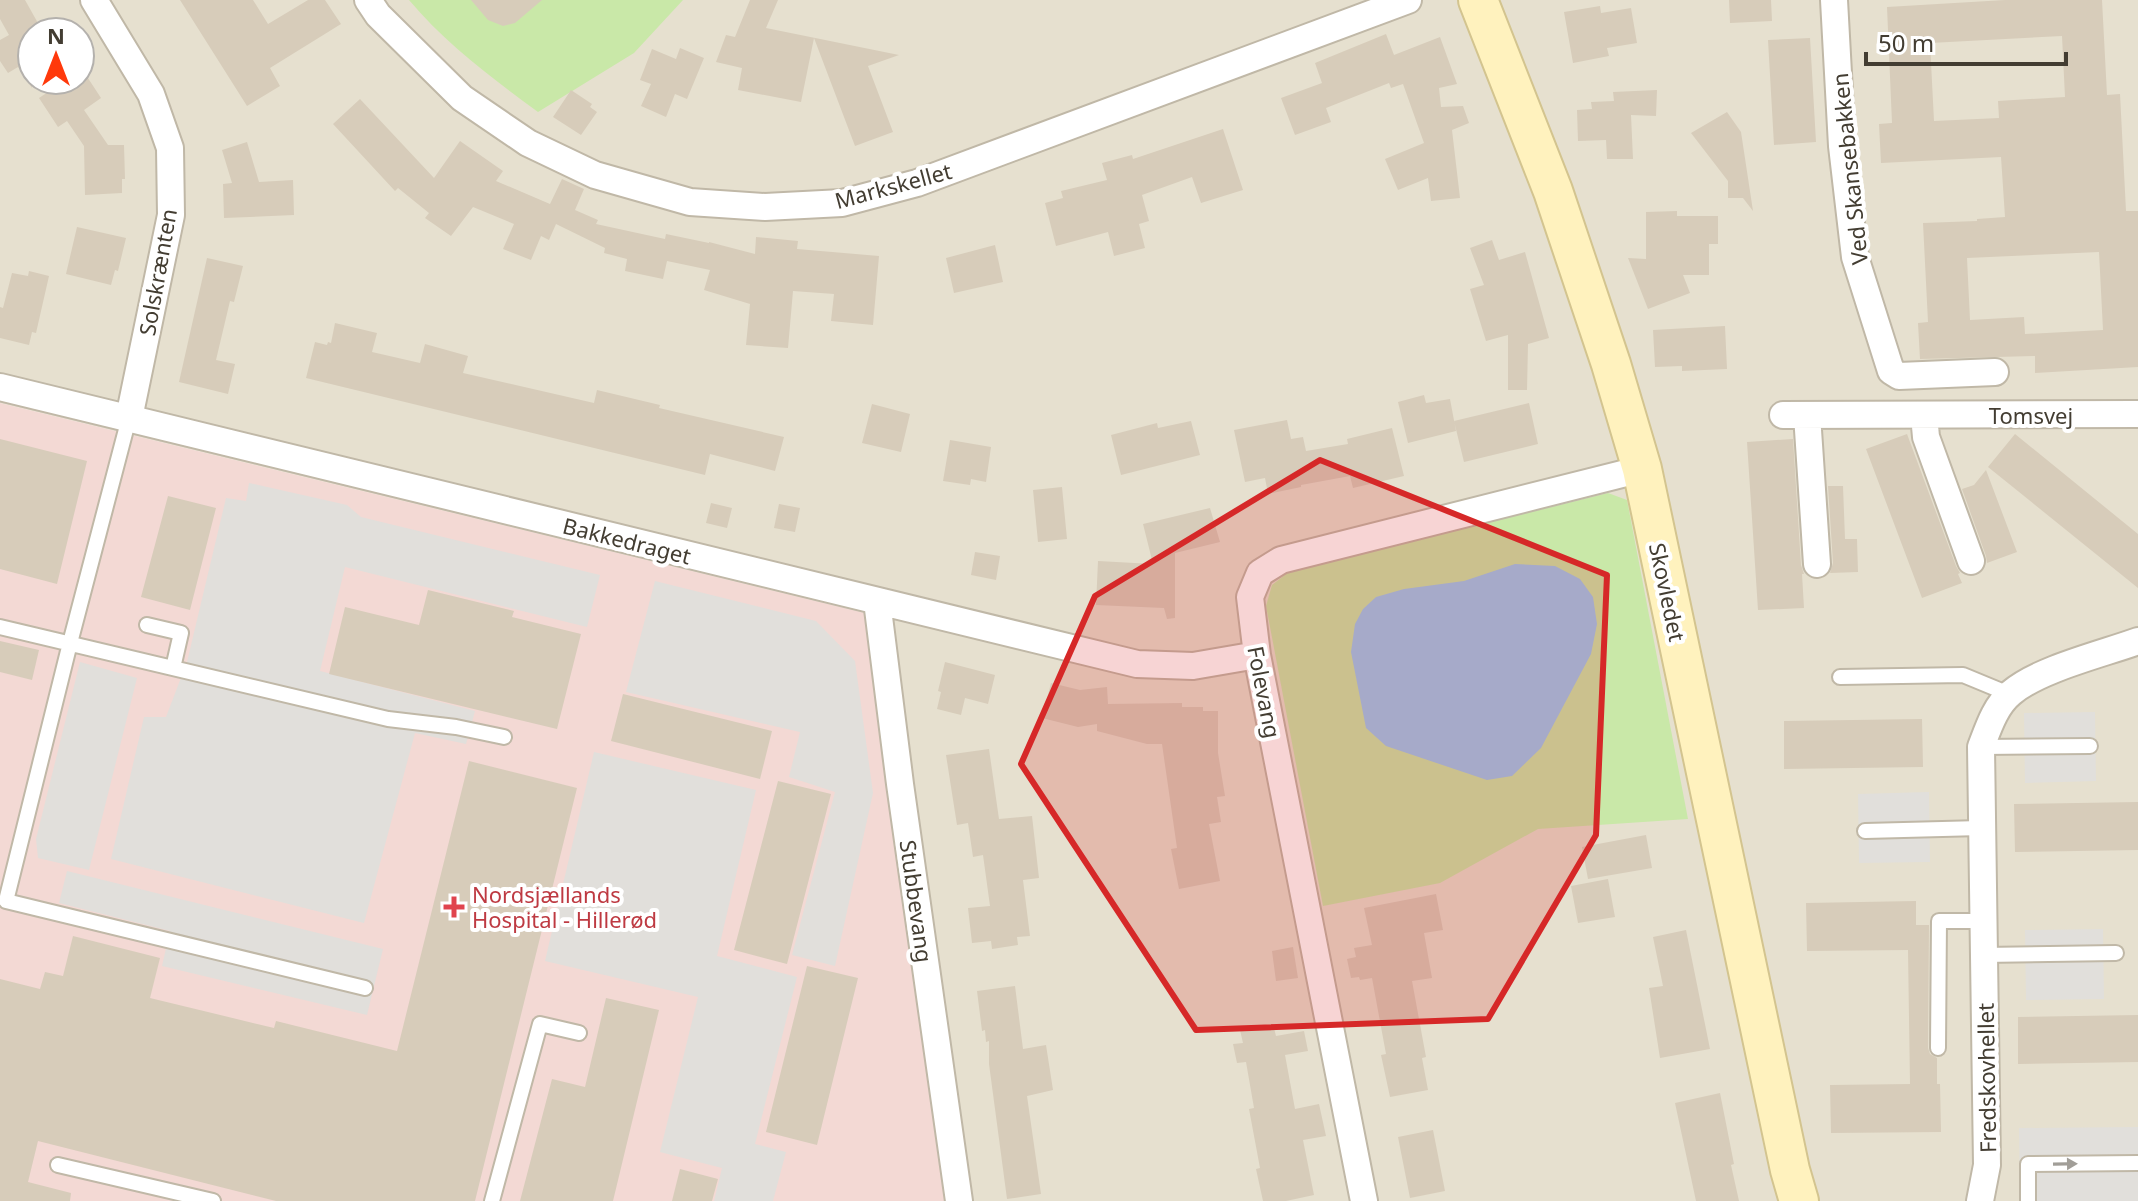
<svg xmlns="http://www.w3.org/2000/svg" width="2138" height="1201" font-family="'Noto Sans',sans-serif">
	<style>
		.residential { fill: #e6e0cf; fill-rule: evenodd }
		.medical { fill: #f3d9d4 }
		.green { fill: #c9e8a8 }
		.parking { fill: #e1dfdb }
		.water { fill: #9acbf2 }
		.building { fill: #d7ccba; fill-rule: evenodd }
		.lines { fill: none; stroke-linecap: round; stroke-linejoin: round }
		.lane-casing { stroke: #c0b8a7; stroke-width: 18 }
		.street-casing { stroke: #c0b8a7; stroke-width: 30 }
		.secondary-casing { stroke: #d3c48f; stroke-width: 42 }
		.lane { stroke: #fff; stroke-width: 14 }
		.street { stroke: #fff; stroke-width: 26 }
		.secondary { stroke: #fff2be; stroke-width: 38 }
		.oneway { fill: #a19e98 }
		.marked { fill: #d62828; fill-opacity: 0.2; stroke: #d62828; stroke-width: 6; stroke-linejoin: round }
		.health-dot { fill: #e0444e; stroke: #fff; stroke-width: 3 }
		.labels { text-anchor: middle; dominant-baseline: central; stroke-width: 8; stroke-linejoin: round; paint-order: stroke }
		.street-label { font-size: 22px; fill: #433d32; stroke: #fff }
		.health-label { font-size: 22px; fill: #be3a42; stroke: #fff; text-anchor: start }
	</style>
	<rect width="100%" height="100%" fill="#f2ede2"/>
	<path class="residential" d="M0,0h2138v1201h-1186l-87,-588 -865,-210zM32,32h48v48h-48z"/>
	<path class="medical" d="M0,403l865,210 87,588h-952z"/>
	<path class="green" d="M409,0h274l-49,53 -96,59c-46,-34 -92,-68 -129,-112z
		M1608,493l19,7 61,319 -150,10 -98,54 -117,23 -57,-300 6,-21 18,-14z"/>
	<path class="parking" d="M249,483l98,22 14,12 239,58 -13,52 -242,-60 -25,104 155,40 -9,33 -51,-11 -51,190 -253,-64 33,-142h22l21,-55 39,-164 20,3z
		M655,581l161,40 39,40 18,132 -38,173 -43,-11 43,-163 -46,-15 11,-45 -174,-40z
		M80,662l57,16 -48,192 -51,-12 -2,-19z
		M2095,712l1,69 -71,2 -1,-70z
		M594,752l162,38 -39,166 80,21 -42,167 31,8 -13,49h-59l8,-33 -62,-16 38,-155 -153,-36z
		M1929,792l1,70 -71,1 -1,-69z
		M67,871l316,78 -16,66 -205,-49 8,-35 -111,-28z
		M2103,929l1,70 -78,1 -1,-70z
		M2138,1127v74h-118l-1,-73z"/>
	<path class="water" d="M1515,564l40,2 25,13 13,18 4,27 -6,30 -50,94 -29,28 -25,4 -101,-34 -20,-18 -15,-76 4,-28 8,-15 13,-12 28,-8 60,-8z"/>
	<path class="building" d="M0,0h25l18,32h-11v56l-14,-21 -10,6 -8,-12v-21l9,-5 -9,-16z
		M180,0h73l15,24 40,-24h17l16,24 -71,44 10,18 -33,20z
		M471,0h71l-27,23 -12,3 -15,-6z
		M750,0h28l-12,28 133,27 -31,11 25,66 -38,14 -41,-108 -13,64 -63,-12 4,-22 -26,-6 10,-27 9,2z
		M1729,0h42l1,21 -42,2z
		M2005,0h97l5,95 13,-1 6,117h12v156l-103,6v-17l-115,3 -2,-36 10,-1 -5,-99 54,-2v-2l28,-2 -4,-60 -120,6 -2,-39 13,-1 -5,-116zM2062,36l3,61 -67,4 1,17 -65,3 -4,-78zM2099,252l4,78 -78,4 -1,-17 -54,3 -3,-62z
		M1600,6l1,7 30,-5 6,35 -30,5 2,8 -36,7 -9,-51z
		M1386,34l8,21 46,-18 17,47 -18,4 2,19 22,-1 6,17 -17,7 8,68 -29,3 -3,-23 -30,12 -13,-31 39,-16 -21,-59 -12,4 -2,-5 -63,25 5,14 -36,13 -14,-37 41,-15 -7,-20z
		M1810,38l6,104 -42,3 -6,-105z
		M680,48l24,10 -17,41 -12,-5 -9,23 -25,-11 10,-22 -11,-4 12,-31 24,10z
		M82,69l19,29 -17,12 24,35h16l1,34h-3v14l-37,2 -1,-49 -17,-25 -9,6 -19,-29 9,-6 -8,-12h40v-9z
		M571,90l21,14 -2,3 7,5 -16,23 -28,-18z
		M1657,90l-1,26 -25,-1 2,44h-26l-1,-19 -28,1 -1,-31 15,-1 -1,-7 23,-1 -1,-9z
		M360,99l74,79 26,-37 43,30 -7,10 54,23 12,-25 22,10 -9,21 23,10 -2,4 69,15 1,-5 43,9v-1l46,12 1,-17 42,4 -1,8 82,7 -6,69 -42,-4 3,-27 -41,-3 -5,57 -42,-3 4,-41 -46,-14 6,-20 -43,-9 -4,18 -38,-8 2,-12 -23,-6 1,-5 -49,-24 -7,16 -8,-4 -10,24 -28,-11 11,-25 -41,-17 -22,29 -26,-18 4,-5 -31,-25 -3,3 -62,-67z
		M1727,112l14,20 12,79 -10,-13h-15v-17l-37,-48z
		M1223,129l20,61 -42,13 -9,-26 -50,18 7,26 -10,3 6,24 -31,8 -6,-24 -52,14 -11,-43 18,-5 -2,-7 46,-11 -5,-17 30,-8 1,4z
		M247,142l12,40 34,-2 1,35 -70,3 -1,-34 9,-1 -10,-33z
		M1677,211v5h41v28h-9v31h-26l7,18 -42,16 -20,-51 18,1v-47z
		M77,227l49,11 -8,33 -3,-1 -4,15 -45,-11z
		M1492,240l7,20 26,-8 24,86 -21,6 -1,46h-19v-55l-22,6 -16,-52 14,-4 -14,-37z
		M995,245l8,37 -49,11 -8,-35z
		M207,258l36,8 -9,36 -4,-1 -14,59 19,4 -7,30 -49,-12z
		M29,271l20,5 -13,57 -4,-1 -3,13 -29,-7v-31l3,1 9,-35 16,3z
		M335,323l42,10 -5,19 48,11 5,-19 43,12 -5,17 131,30 3,-13 63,15 -1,3 125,29 -9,34 -65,-17 -5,21 -399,-97 9,-36 12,3 1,-3 3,1z
		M1725,326l2,43 -45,2v-5l-27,1 -2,-37z
		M1424,395l2,8 24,-4 6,32 -48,12 -10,-41z
		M1529,403l9,41 -74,18 -10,-41z
		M872,404l38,10 -9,38 -39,-9z
		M1287,420l4,19 12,-2 3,14 42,-7 -1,-5 45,-11 12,48 -51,12 -3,-12 -49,9v2l-33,7 -3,-16 -20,4 -11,-52z
		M1191,421l9,34 -79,20 -10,-40 46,-12 1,5z
		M1907,434l49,132 4,7 -2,1 4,9 -40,15 -56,-149z
		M2015,434l123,100v54l-150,-121z
		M0,439l87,22 -30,123 -57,-15z
		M1793,439l8,126 3,9h-2l2,34 -46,2 -11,-168z
		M950,440l41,7 -5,35 -15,-3 -1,6 -27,-4z
		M1986,470l31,82 -30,11 -1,-7 -24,-67 12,-4z
		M1828,486h15l2,53h12l1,33 -28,1 3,-10z
		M1062,487l5,52 -29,3 -5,-52z
		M168,496l48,12 -26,102 -49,-13z
		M711,503l21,5 -5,20 -21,-5z
		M779,504l21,4 -5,24 -21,-4z
		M1210,508l10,34 -45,11v65l-8,1 -3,-11 -68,-3 2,-44 55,3 -10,-40z
		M975,552l25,4 -4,24 -25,-5z
		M428,590l86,21 -2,6 69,17 -24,95 -228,-55 16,-67 74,18z
		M0,641l39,9 -7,30 -32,-8z
		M945,662l50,13 -7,29 -23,-6 -4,17 -24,-6 4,-17 -3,-1z
		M1051,683l29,7 27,-3 1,17 74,-1v4h21v4h15v42l7,43 -8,1 4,25 -12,2 11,57 -41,8 -8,-40 6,-1 -15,-104h-15l-50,-13v-7l-19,3 -36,-9z
		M623,694l149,37 -12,48 -149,-38z
		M1922,719l1,48 -139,2v-48z
		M989,749l10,70 33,-3 7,62 -16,2 7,56 -13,1 1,8 -26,4 -1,-8 -19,2 -4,-35 22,-2 -7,-51 -10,2 -5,-34 -11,2 -11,-70z
		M469,761l108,27 -102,413h-199l-238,-60 -10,41 43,11 -1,8h-70v-222l40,10 5,-17 18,4 10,-40 87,22 -10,40 124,30 2,-7 121,30z
		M778,781l53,13 -44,170 -53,-14z
		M2138,802v48l-123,2 -1,-48z
		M1646,835l6,33 -64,11 -6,-32z
		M1608,879l7,38 -37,6 -7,-37z
		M1436,894l7,36 -19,3 8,45 -20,3 14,76 -4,1 6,32 -38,7 -9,-42 5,-1 -14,-76 -12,2 -1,-3 -8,1 -4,-19 9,-2 -2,-9 18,-3 -8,-37z
		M1916,901v24h13l-1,123 2,6 7,4v26h3l1,48 -110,1 -1,-48 80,-1 -2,-134 -101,1 -1,-48z
		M1686,930l24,119 -50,9 -11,-70 14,-2 -10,-49z
		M1293,947l5,31 -22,3 -4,-30z
		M807,966l51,12 -41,167 -51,-13z
		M1015,986l8,63 23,-4 7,45 -26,6 14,98 -34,5 -18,-135v-23l-3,1 -1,-12 -3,1 -5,-40z
		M606,998l53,12 -46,191h-93l32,-122 33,8z
		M2138,1015v47l-120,2v-47z
		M1273,1024l3,12 28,-5 4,20 -23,4 10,54 24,-5 7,32 -23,4 11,55 -28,6h-23l-7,-32 4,-1 -11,-59 5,-1 -8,-46 -9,1 -4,-19 10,-1 -3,-13z
		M1720,1093l14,71 -3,1 8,36h-43l-21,-98z
		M1433,1130l12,61 -35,7 -12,-61z
		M680,1169l38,10 -6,22h-40z"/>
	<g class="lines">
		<g class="lane-casing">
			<path id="lane" d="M129,418l-59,225 -64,258 359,87
				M147,625l34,8 -8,35
				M0,627l388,92 68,8 48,10
				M1840,677l123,-2 46,19
				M1981,747l109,-1
				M1865,831l116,-3
				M1983,955l133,-2
				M1938,1048l1,-127h44
				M58,1165l155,36
				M492,1201l48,-177 39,9
				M2028,1201v-37l110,-1"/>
		</g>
		<g class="street-casing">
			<path id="street" d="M94,0l57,94 19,54 1,67 -42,203
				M368,0l10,15 84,83 66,45 67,32 95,27 75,5 77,-4 75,-20 491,-183
				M1834,0l8,146 13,111 36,114 8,5 96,-4
				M0,387l1137,277 56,2 64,-11
				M1783,415l355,-1
				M1807,415l10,149
				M1924,415l2,22 45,124
				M877,601l23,183 59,417
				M1364,1201l-107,-546 -7,-58 10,-24 21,-13 361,-91
				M1980,1201l7,-36 -6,-418c7,-18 14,-41 30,-54 28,-24 91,-39 127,-52"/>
		</g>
		<g class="secondary-casing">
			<path id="secondary" d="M1478,0l75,191 58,173 31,105 148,701 9,31"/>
		</g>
		<use href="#lane" class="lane"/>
		<use href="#street" class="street"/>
		<use href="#secondary" class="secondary"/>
	</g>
	<defs><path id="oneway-solid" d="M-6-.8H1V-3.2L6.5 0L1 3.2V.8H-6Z" transform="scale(2)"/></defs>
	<use class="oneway" href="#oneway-solid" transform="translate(2065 1164) rotate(-1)"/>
	<path class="marked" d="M1320,460l287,115 -11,260 -108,184 -292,11 -175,-266 74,-168z"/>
	<path class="health-dot" d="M450 895h8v8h8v8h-8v8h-8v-8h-8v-8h8z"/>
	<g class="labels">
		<g class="street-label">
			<text transform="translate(1849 169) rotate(-96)">Ved Skansebakken</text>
			<text transform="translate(893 185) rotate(-15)">Markskellet</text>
			<text transform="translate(157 272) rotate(-80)">Solskrænten</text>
			<text x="2031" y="415">Tomsvej</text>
			<text transform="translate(627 540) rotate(14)">Bakkedraget</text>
			<text transform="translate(1668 592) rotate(78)">Skovledet</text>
			<text transform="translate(1265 692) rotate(79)">Folevang</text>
			<text transform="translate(917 901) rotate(82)">Stubbevang</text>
			<text transform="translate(1986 1078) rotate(-91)">Fredskovhellet</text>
		</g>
		<g class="health-label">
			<text x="472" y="894">Nordsjællands<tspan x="472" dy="25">Hospital - Hillerød</tspan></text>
		</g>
	</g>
	<g transform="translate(56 56)"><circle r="38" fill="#ffffff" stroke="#b4b1ad" stroke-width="2"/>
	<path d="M0-6L14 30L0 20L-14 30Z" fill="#ff390b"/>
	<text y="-12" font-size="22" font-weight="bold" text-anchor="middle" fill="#433d32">N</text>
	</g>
	<path d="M1866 52v12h200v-12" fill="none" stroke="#433d32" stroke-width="4"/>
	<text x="1878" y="52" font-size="24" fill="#433d32" stroke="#ffffff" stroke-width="6" paint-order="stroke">50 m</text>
</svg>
